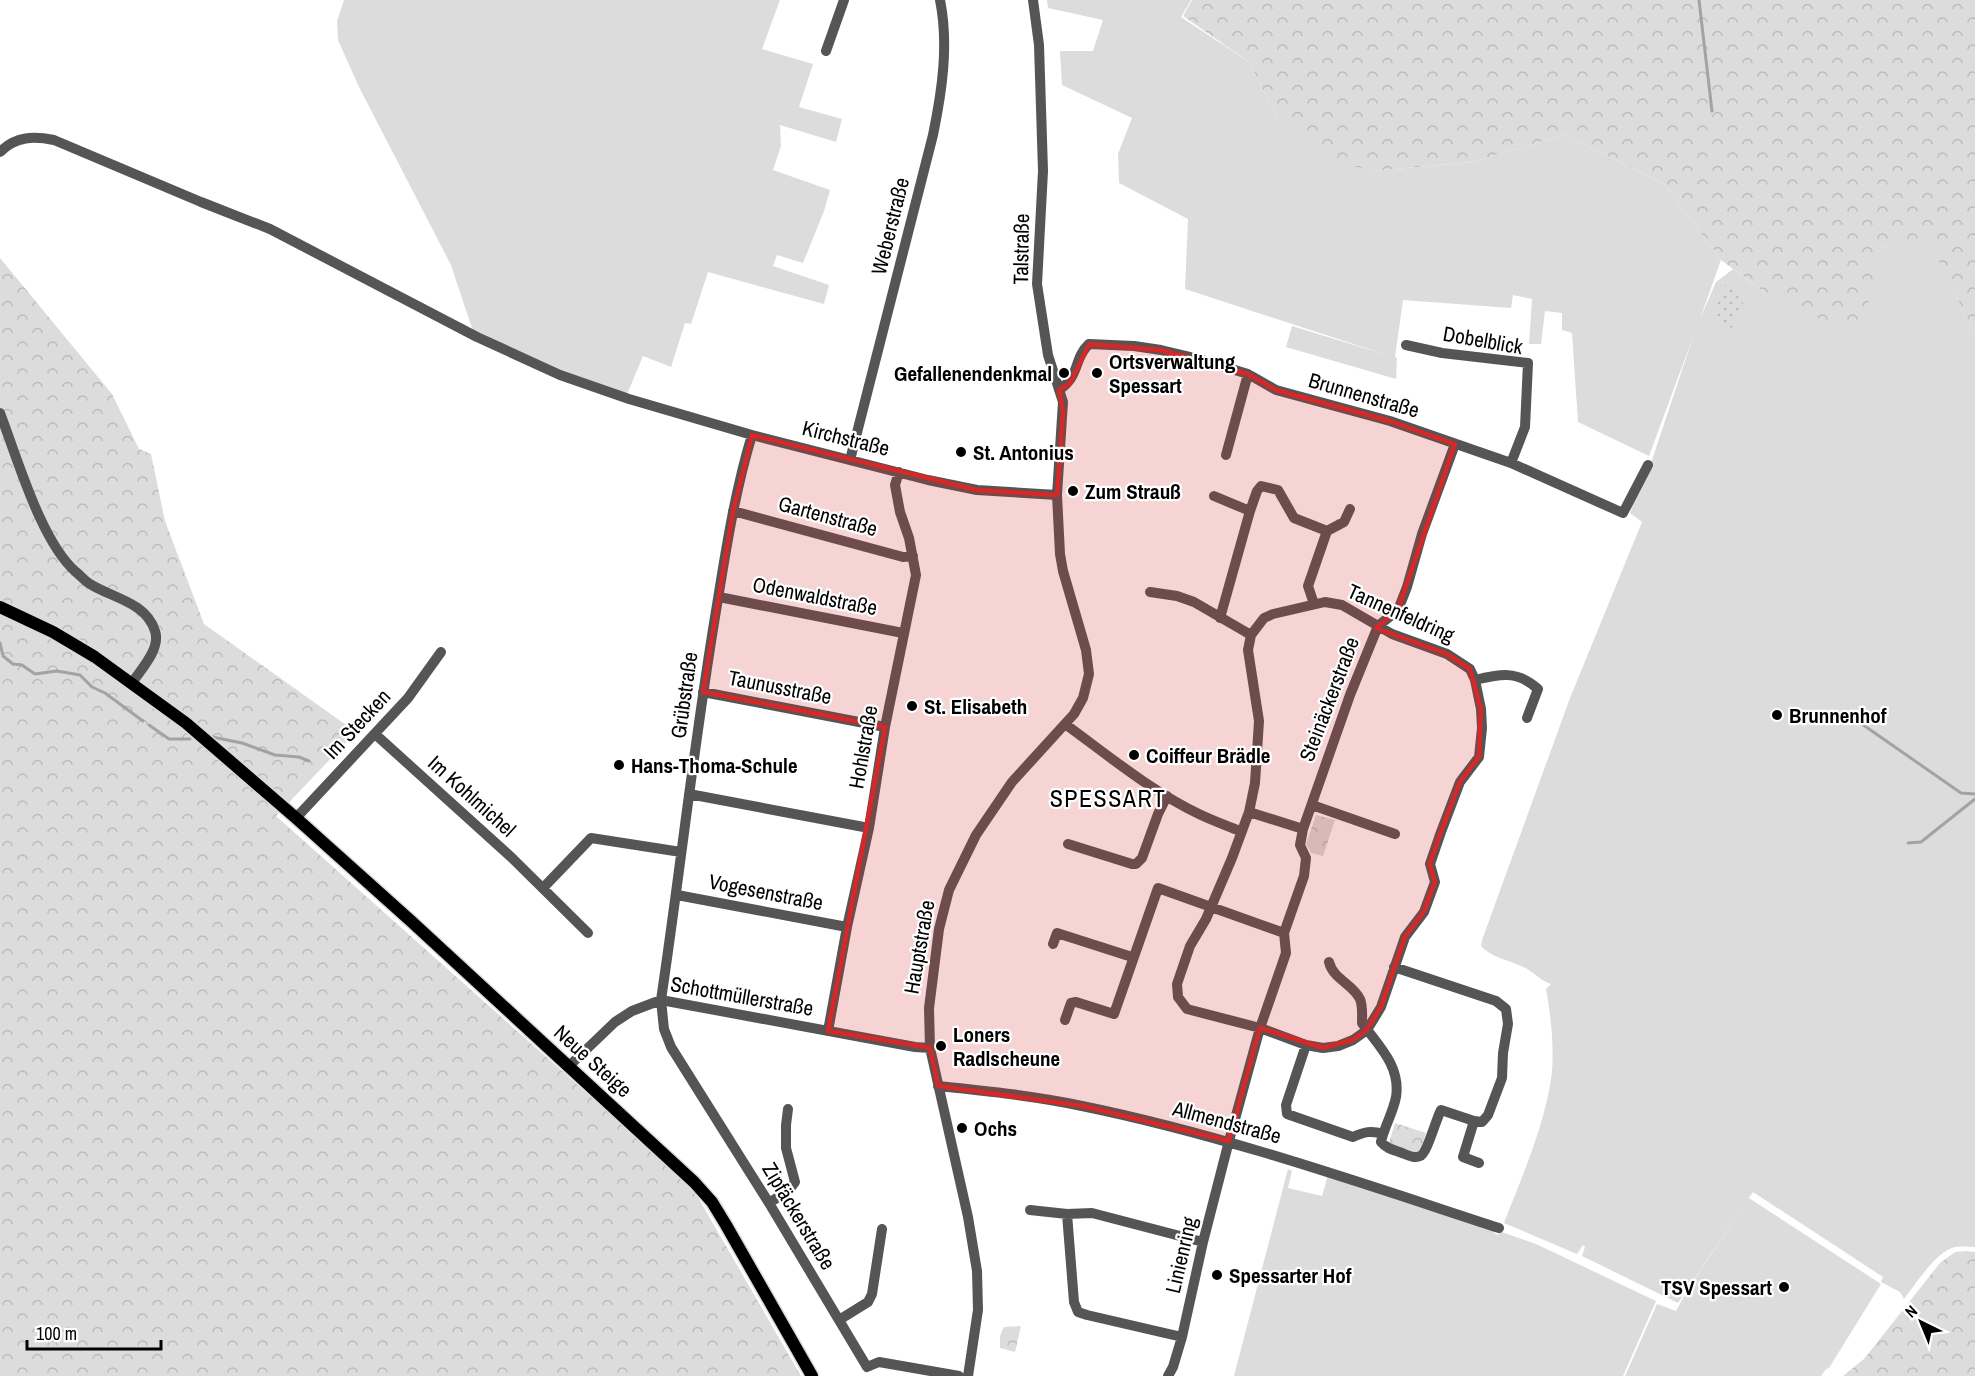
<svg xmlns="http://www.w3.org/2000/svg" width="1975" height="1376" font-family="'Archivo Narrow',sans-serif">
	<style>
		.grass { fill: #dcdcdc }
		.forest { fill: url(#forest-crowns) }
		.garden { fill: url(#garden-dots) }
		.lines { fill: none; stroke-linecap: round; stroke-linejoin: round }
		.stream { stroke: #a3a3a3; stroke-width: 3 }
		.major-casing { stroke: #dbdbdb; stroke-width: 15 }
		.minor { stroke: #555; stroke-width: 10 }
		.major { stroke: #000; stroke-width: 12 }
		.marked { fill: #d62828; fill-opacity: 0.2; stroke: #d62828; stroke-width: 4.5; stroke-linejoin: round }
		.poi-dot { fill: #000; stroke: #fff; stroke-width: 2 }
		.labels { text-anchor: middle; dominant-baseline: central; stroke-width: 4.5; stroke-linejoin: round; paint-order: stroke }
		.street-label { font-size: 21px; fill: #000; stroke: #fff }
		.poi-label { font-size: 21px; font-weight: bold; fill: #000; stroke: #fff; text-anchor: start }
		.quarter-label { font-size: 24px; letter-spacing: 1.5px; fill: #000; stroke: #fff }
	</style>
	<defs>
		<pattern id="forest-crowns" width="20" height="18" patternUnits="userSpaceOnUse" patternTransform="scale(1.5)"><rect width="20" height="18" fill="#dcdcdc"/><path d="M2 6a3 3 0 1 1 6 0M12 15a3 3 0 1 1 6 0" fill="none" stroke="#bbb"/></pattern>
		<pattern id="garden-dots" width="8" height="8" patternUnits="userSpaceOnUse" patternTransform="scale(1.5)"><rect width="8" height="8" fill="#dcdcdc"/><path d="M2 2h.1M6 6h.1" fill="none" stroke="#bbb" stroke-width="1.8" stroke-linecap="round"/></pattern>
	</defs>
	<rect width="100%" height="100%" fill="#fff"/>
	<path class="grass" d="M344,0h436l-18,49 51,15 -14,43 43,12 -6,23 -56,-17 1,21 -8,24 57,20 -6,21 -21,52 -26,-8 -4,11 56,19 -5,19 -116,-32 -17,52 -6,-1 -14,44 -28,-11 -15,36 -2,2 -52,-18 -101,-45 -22,-66 -92,-178 -21,-47 -1,-19z
		M1047,0h144l-10,17 68,45 29,57 94,52 101,-9 91,-27 99,48 58,77 -21,59 16,-37 17,-13 33,24 115,-45 45,-13 49,99v913c-6,0 -13,-1 -20,0 -19,4 -39,37 -51,52l-4,-7 -19,-10 2,-5 -130,-85 -75,111 -96,-47 3,-9 -2,-2 -6,9 -73,-31c18,-47 42,-100 48,-151 2,-27 -1,-56 -6,-83l5,-5c-10,-3 -15,-10 -24,-15 -15,-9 -34,-10 -46,-23l1,-6 88,-242 72,-176 -12,-9 5,-16 17,-37 41,-123 -44,119 -71,-34 -6,-89 -10,-3v-17l-17,-2 -4,33h-12l3,-45 -19,-4 -2,13 -108,-8 -8,57 2,1 -1,21 -110,-32 6,-21 98,30 -205,-67 3,-70 -69,-36 -1,-29 14,-36 -70,-33 -2,-34h33l10,-31 -55,-12z
		M1288,1169l4,2 -4,17 34,8 6,-21 165,54 2,5 3,1 1,-4 37,13 120,57 -33,75h-389z
		M1749,1198l132,86 -52,84 -3,1 -5,7h-196l32,-72 19,7 12,-22z"/>
	<path class="forest" d="M1192,0h783v334l-49,-98 -45,12 -15,64 -9,25 -91,-44 -45,-33 -58,-77 -99,-48 -91,27 -101,9 -37,-10 -57,-42 -29,-57 -66,-46z
		M0,258l112,136 27,55 12,5 14,67 39,103 152,108 -80,84 416,371 109,189h-801z
		M1316,815l19,5 -12,36 -12,-3 -5,-9z
		M1395,1123l31,10 -7,22 -31,-9z
		M1966,1251l9,1v124h-132l21,-17 76,-96 15,-11z
		M1021,1326l-6,26 -15,-4v-12l4,-9z"/>
	<path class="garden" d="M1725,285l21,11 -14,32 -21,-10z"/>
	<g class="lines">
		<path class="stream" d="M1699,0l13,111
			M0,643l3,13 10,8 9,1 13,9 22,-3 23,4 12,12 13,6 38,28
			M1859,722l102,71 14,1
			M149,725l20,14h21
			M212,737l30,6 33,12 24,2 10,4
			M1908,843l13,-1 54,-43"/>
		<g class="major-casing">
			<path id="major" d="M0,607l53,25 42,25 91,66 110,95 116,104 282,260 18,20 14,23 86,151"/>
		</g>
		<path class="minor" d="M826,51l18,-51
			M0,152c16,-16 34,-16 54,-12l147,62 69,27 207,108 83,38 69,24 123,36 176,45 49,10 80,5
			M1406,345l36,8 86,10 -3,64 -14,36
			M1059,390c22,-15 14,-31 30,-46l45,2 27,4 38,9 49,15 28,16 114,31 121,42 112,50 25,-48
			M0,413c17,44 41,129 76,159 5,4 9,9 14,12 22,14 56,18 65,47 6,18 -14,38 -23,52
			M752,435c-18,59 -27,121 -37,182 -21,127 -35,255 -54,383l3,29 7,18 98,156 98,164 12,-5 80,14
			M1226,455l22,-81
			M850,460l83,-325c9,-44 16,-90 7,-135
			M1214,496l36,15
			M733,511l170,46 10,-1
			M1327,531l17,-9 6,-13
			M1150,592l27,4 17,6 57,33
			M719,597l184,36
			M1325,602l17,3 50,29 55,20 23,15 5,11 6,29 1,19 -3,29 -19,25 -19,50 -11,32 5,18 -11,30 -19,25 -24,70 -14,23 -14,10 -15,6 -15,2 -17,-3 -46,-17 -73,-19 -9,-12 -1,-13 13,-38 16,-27 26,-61 17,-46 6,-29 4,-62 -11,-71 3,-15 13,-17 9,-4z
			M1314,604l-6,-18 19,-55
			M1220,618l30,-107 7,-20 4,-5 17,4 16,28 33,13
			M1475,680c25,-6 42,-10 63,9l-11,29
			M703,692l182,35
			M1065,724c44,32 87,68 136,91 13,6 26,11 39,16
			M375,734l136,123 77,76
			M689,794l180,34
			M1312,805l83,29
			M1249,812l54,17
			M296,818l112,-120 33,-46
			M1068,844l64,20h4l6,-6 16,-44 9,-18
			M543,888l48,-50 90,14
			M677,895l170,32
			M1053,944l4,-11 75,24
			M1329,962c4,17 24,22 31,37 3,7 2,16 2,24 16,22 39,43 34,74 -3,16 -12,30 -15,45 6,7 13,8 21,11 5,2 13,6 18,3 7,-2 16,-37 21,-46l33,11 8,1 6,-7 14,-37 1,-25 5,-29 -2,-15 -10,-8 -102,-34
			M1065,1020l6,-17 5,-1 38,12 44,-126 126,45
			M828,1031l19,-104 22,-99 16,-101 31,-152 -7,-37 -9,-26 -5,-27 4,-13
			M1306,1045l-20,60 1,9 66,23c11,-5 18,-7 30,-3
			M569,1066l46,-44 17,-11 29,-11 254,47 15,1
			M938,1086c48,5 97,10 144,20 142,29 279,77 417,122
			M1474,1121l-11,36 16,6
			M769,1203l20,-13 6,-8 -9,-34v-23l2,-16
			M1030,1210l37,4 25,-1 111,29
			M1067,1214l7,88 4,10 9,3 95,22
			M839,1320l29,-18 4,-8 10,-65
			M968,1376l10,-66 -1,-39 -9,-54 -38,-169 -1,-40 10,-79 10,-39 27,-55 36,-53 62,-68 9,-16 6,-24 -3,-24 -23,-79 -3,-17 -3,-59 6,-93 -15,-47 -11,-71 6,-113 -4,-126 -6,-45
			M1168,1376l5,-9 9,-30 21,-95 26,-101 31,-113 26,-75 -2,-20 20,-57 2,-18 -6,-13 3,-16 47,-134 28,-69 20,-16 9,-23 15,-53 33,-90"/>
		<use href="#major" class="major"/>
	</g>
	<path class="marked" d="M1089,344l72,6 87,24 28,16 114,31 65,23 -57,166 -22,18 71,26 23,15 11,40 -2,48 -19,25 -19,50 -11,32 5,18 -11,30 -19,25 -24,70 -14,23 -14,10 -30,8 -63,-20 -31,113 -147,-35 -144,-20 -8,-38 -102,-17 57,-304 -182,-35 30,-181 19,-76 225,55 80,5 6,-84 -4,-21 11,-7z"/>
	<g class="poi-dot">
		<circle cx="1064" cy="373" r="6"/>
		<circle cx="1097" cy="373" r="6"/>
		<circle cx="961" cy="452" r="6"/>
		<circle cx="1073" cy="491" r="6"/>
		<circle cx="912" cy="706" r="6"/>
		<circle cx="1777" cy="715" r="6"/>
		<circle cx="1134" cy="755" r="6"/>
		<circle cx="619" cy="765" r="6"/>
		<circle cx="941" cy="1046" r="6"/>
		<circle cx="962" cy="1128" r="6"/>
		<circle cx="1217" cy="1275" r="6"/>
		<circle cx="1784" cy="1287" r="6"/>
	</g>
	<g class="labels">
		<g class="street-label">
			<text transform="translate(890 226) rotate(-76)">Weberstraße</text>
			<text transform="translate(1021 249) rotate(-89)">Talstraße</text>
			<text transform="translate(1483 340) rotate(10)">Dobelblick</text>
			<text transform="translate(1364 395) rotate(16)">Brunnenstraße</text>
			<text transform="translate(846 438) rotate(14)">Kirchstraße</text>
			<text transform="translate(828 516) rotate(15)">Gartenstraße</text>
			<text transform="translate(815 596) rotate(11)">Odenwaldstraße</text>
			<text transform="translate(1401 613) rotate(24)">Tannenfeldring</text>
			<text transform="translate(780 687) rotate(11)">Taunusstraße</text>
			<text transform="translate(684 695) rotate(-82)">Grübstraße</text>
			<text transform="translate(1329 699) rotate(-69)">Steinäckerstraße</text>
			<text transform="translate(357 724) rotate(-47)">Im Stecken</text>
			<text transform="translate(863 747) rotate(-80)">Hohlstraße</text>
			<text transform="translate(472 796) rotate(42)">Im Kohlmichel</text>
			<text transform="translate(766 892) rotate(11)">Vogesenstraße</text>
			<text transform="translate(919 947) rotate(-80)">Hauptstraße</text>
			<text transform="translate(742 996) rotate(10)">Schottmüllerstraße</text>
			<text transform="translate(593 1061) rotate(42)">Neue Steige</text>
			<text transform="translate(1227 1122) rotate(15)">Allmendstraße</text>
			<text transform="translate(799 1216) rotate(59)">Zipfäckerstraße</text>
			<text transform="translate(1181 1255) rotate(-77)">Linienring</text>
		</g>
		<g class="poi-label">
			<text x="1109" y="361">Ortsverwaltung<tspan x="1109" dy="24">Spessart</tspan></text>
			<text x="1052" y="373" text-anchor="end">Gefallenendenkmal</text>
			<text x="973" y="452">St. Antonius</text>
			<text x="1085" y="491">Zum Strauß</text>
			<text x="924" y="706">St. Elisabeth</text>
			<text x="1789" y="715">Brunnenhof</text>
			<text x="1146" y="755">Coiffeur Brädle</text>
			<text x="631" y="765">Hans-Thoma-Schule</text>
			<text x="953" y="1034">Loners<tspan x="953" dy="24">Radlscheune</tspan></text>
			<text x="974" y="1128">Ochs</text>
			<text x="1229" y="1275">Spessarter Hof</text>
			<text x="1772" y="1287" text-anchor="end">TSV Spessart</text>
		</g>
		<g class="quarter-label">
			<text x="1108" y="798">SPESSART</text>
		</g>
	</g>
	<g transform="translate(1921 1322) rotate(317)" stroke="#ffffff" stroke-width="4.5" paint-order="stroke">
	<path d="M0-4.5L10 22L0 15L-10 22Z" fill="#000000"/>
	<text y="-9" font-size="16" font-weight="bold" text-anchor="middle" fill="#000000">N</text>
	</g>
	<path d="M27 1340v9h134v-9" fill="none" stroke="#000000" stroke-width="3"/>
	<text x="36" y="1340" font-size="18" fill="#000000" stroke="#ffffff" stroke-width="4.5" paint-order="stroke">100 m</text>
</svg>
